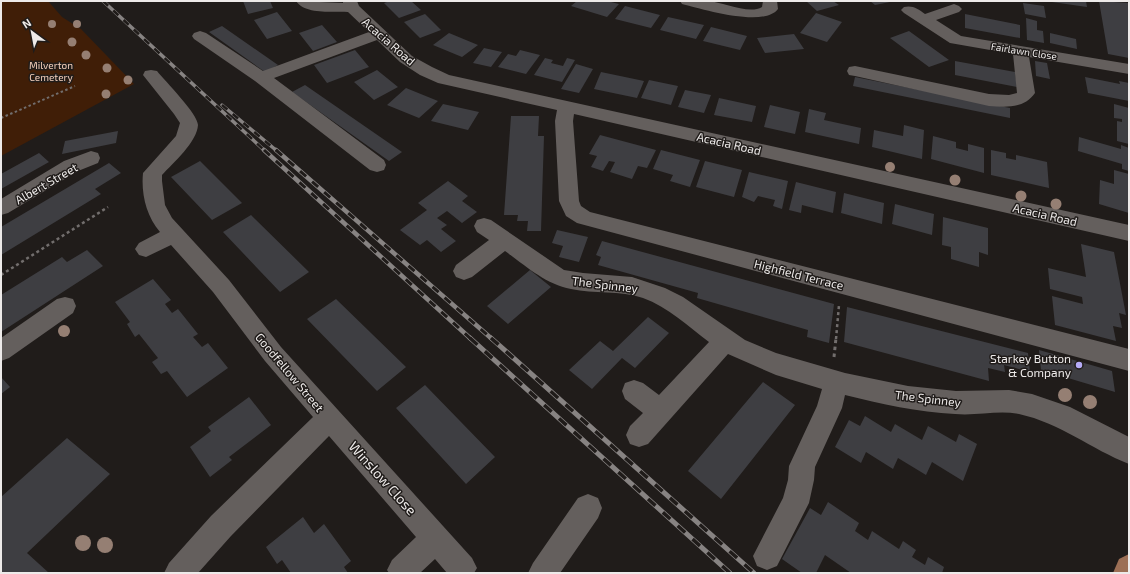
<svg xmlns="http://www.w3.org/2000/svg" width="1130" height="574" font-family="'Exo 2',sans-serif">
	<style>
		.green { fill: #401e07 }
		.building { fill: #3e3e42 }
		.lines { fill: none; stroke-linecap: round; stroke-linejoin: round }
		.path-far2 { stroke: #726e6d; stroke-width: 2; stroke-dasharray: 2.5 2.5; stroke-linecap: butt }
		.path-far1 { stroke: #726e6d; stroke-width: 2.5; stroke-dasharray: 3 3; stroke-linecap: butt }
		.path { stroke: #726e6d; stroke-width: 3; stroke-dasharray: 3.5 3.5; stroke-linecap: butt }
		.minor { fill: #645f5d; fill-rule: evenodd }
		.major { fill: #9c6f55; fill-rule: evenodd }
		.rail-far2-casing { stroke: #878382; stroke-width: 3.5 }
		.rail-far1-casing { stroke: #878382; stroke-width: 4.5 }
		.rail-casing { stroke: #878382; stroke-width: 5 }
		.rail-far2 { stroke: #201c1a; stroke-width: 2.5; stroke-dasharray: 7; stroke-linecap: butt }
		.rail-far1 { stroke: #201c1a; stroke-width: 3; stroke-dasharray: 8; stroke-linecap: butt }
		.rail { stroke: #201c1a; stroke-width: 3.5; stroke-dasharray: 10; stroke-linecap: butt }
		.tree { fill: #957f73 }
		.poi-dot { fill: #b6acf8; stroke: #201c1a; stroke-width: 1.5 }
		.labels { text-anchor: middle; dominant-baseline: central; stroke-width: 3; stroke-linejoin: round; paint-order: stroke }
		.far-street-label { font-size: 10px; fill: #edeae9; stroke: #201c1a }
		.far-park-label { font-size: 10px; fill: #f5d0bc; stroke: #201c1a }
		.street-label { font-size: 12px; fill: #edeae9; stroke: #201c1a }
		.poi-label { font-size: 12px; fill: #edeae9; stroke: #201c1a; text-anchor: end }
		.near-street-label { font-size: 14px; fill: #edeae9; stroke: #201c1a }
	</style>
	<rect width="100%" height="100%" fill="#201c1a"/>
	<path class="green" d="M1,1h47l14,16 19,12 53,55 -133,72z"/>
	<path class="building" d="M243,1h27l3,7 -25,6z
		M390,1h21l10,9 -22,8 -15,-15z
		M577,1h30l12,3 -12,13 -36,-11z
		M806,1h27l6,4 -22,6z
		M870,1h20v1l-15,3z
		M1052,1h34l1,6 -35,-5z
		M1099,1l30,2v55l-21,-4z
		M1023,3l21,3 2,12 -21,-4z
		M625,6l35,9 -9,13 -36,-9z
		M277,12l15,19 -25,8 -13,-19z
		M816,13l26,9 -15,20 -27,-9z
		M425,14l16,16 -21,8 -16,-16z
		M965,14l55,11v13l-55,-10z
		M668,17l36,8 -8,14 -36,-9z
		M1026,18l11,3v9l6,1 1,12 -17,-3z
		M322,25l15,17 -24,9 -14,-18z
		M222,26l56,39 -13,7 -56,-40z
		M711,27l36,9 -7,14 -37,-9z
		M909,31l40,29 -20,7 -39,-29z
		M449,33l29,12 -16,12 -29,-12z
		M1050,33l26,6 1,10 -27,-6z
		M794,34l10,15 -39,4 -8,-15z
		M484,48l18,4 -11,15 -18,-4z
		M355,50l14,17 -42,16 -13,-18z
		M520,50l20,5 -14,19 -28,-7 10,-13 8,2z
		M545,58l8,2 -2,3 12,3 4,-8 8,2 -13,22 -28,-7z
		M955,61l60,11 2,15 -62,-12z
		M1035,61l12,2 3,16 -14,-3z
		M576,64l17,5 -14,24 -18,-4z
		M377,70l21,17 -24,13 -20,-18z
		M601,72l43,9 -7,17 -43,-9z
		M855,77l155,31v10l-157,-32z
		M1085,77l35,7 -1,-3 10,2v18l-41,-8z
		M649,80l29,6 -7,19 -30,-7z
		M305,85l97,67 -13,9 -97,-69z
		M406,88l32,13 -19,17 -32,-13z
		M685,90l26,5 -7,18 -26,-6z
		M719,98l37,8 -4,16 -38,-7z
		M443,104l36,8 -11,18 -37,-9z
		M1114,104l15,4v36l-12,-3v-20l5,1v-3l-8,-1z
		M770,105l30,7 -5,22 -31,-7z
		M809,109l17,4 -2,7 37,8 -2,16 -54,-12z
		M511,116h28l-1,20h6l-3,95h-14l1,-10h-11l1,-6h-14z
		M904,125l20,5 -2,29 -50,-12 2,-17 29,6z
		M118,131l-2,12 -54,11 3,-13z
		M600,135l56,15 -9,18 -9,-2 -6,13 -22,-7 5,-10 -6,-1 -6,10 -12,-4 6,-11 -8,-2z
		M933,136l23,6v6l12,3v-7l16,4v25l-53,-14z
		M1079,137l42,12v-4l8,3v23l-7,-2v-5l-44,-13z
		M661,150l39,10 -10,27 -20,-6 3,-6 -20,-6z
		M991,150l15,3v5l10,2v-5l31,7 2,26 -58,-13z
		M39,153l10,9 -48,27v-15z
		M200,161l42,42 -30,17 -41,-43z
		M705,161l37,9 -8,27 -38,-10z
		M109,163l12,10 -26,16 6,5 -100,61v-28z
		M1114,170l15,4v39l-30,-9 1,-24 14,4z
		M749,172l39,9 -6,28 -9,-3 2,-6 -17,-4 -4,6 -12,-5z
		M448,181l20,15 -6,5 15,11 -15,11 -15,-12 -10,7 10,7 -6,4 15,12 -15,11 -14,-12 -7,5 -20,-15 27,-20 -9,-7z
		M796,182l40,10 -3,21 -31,-8 -1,8 -12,-3z
		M844,193l40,10 -2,21 -41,-11z
		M895,204l39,10 -2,21 -40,-11z
		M251,215l58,57 -29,20 -57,-60z
		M943,217l45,11v27l-9,-3v15l-28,-8v-12l-9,-2z
		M557,230l31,7 -9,25 -20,-5 4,-11 -11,-3z
		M602,241l232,63 -5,39 -22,-6 1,-7 -111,-32 1,-5 -100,-28 3,-8 -5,-2z
		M1081,244l33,8 12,63 -7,-2 3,15 -9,-2 3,15 -61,-16 -3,-29 31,8 -1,-7 -32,-8 -2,-21 38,9z
		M87,250l16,16 -102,66v-37l61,-38 5,5z
		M530,270l21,17 -43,37 -21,-18z
		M153,279l18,21 -6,4 7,9 6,-4 20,25 -5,3 9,10 6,-4 20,25 -41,29 -20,-26 -6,3 -9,-12 6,-4 -19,-24 -4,3 -8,-13 3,-2 -15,-20z
		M336,299l70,68 -29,24 -70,-72z
		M847,307l181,46 2,19 -26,-7 1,7 -17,-4 1,13 -145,-39z
		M648,317l21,16 -34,35 -13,-10 -30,31 -23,-19 31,-29 13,10z
		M1039,350l73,21 3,21 -74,-22z
		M1,377l9,10 -9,7z
		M763,382l32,23 -74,94 -33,-28z
		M425,385l70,72 -29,27 -70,-76z
		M249,397l22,28 -42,32 3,3 -22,17 -20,-30 21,-16 -3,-4z
		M865,416l26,16 4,-8 27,16 6,-14 28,16 3,-8 18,10 -14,37 -31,-19 -6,13 -28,-17 -5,11 -27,-17 -5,11 -26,-16 14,-27 11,6z
		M67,438l43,36 -83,79 22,20h-48v-76z
		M828,502l31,21 -4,8 13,9 4,-9 27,18 4,-8 13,9 -4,7 13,8 3,-8 16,10 -2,6h-91l-26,-18 -9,18h-14l-20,-14 28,-51 11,7z
		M303,517l11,16 10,-9 27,37 -7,6 4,6h-57l-9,-13 -5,4 -11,-17z"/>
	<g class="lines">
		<path class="path-far2" d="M1,118l74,-32"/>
		<path class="path-far1" d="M1,275l107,-68
			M836,339l3,-34"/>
		<path class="path" d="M834,357l2,-19"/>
		<path class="minor" d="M296,1l47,2v-2h14l2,5 53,50 20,11 17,8 680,150v16l-555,-127 -1,7 6,80 2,5 9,6 539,137v22l-552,-148 -11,-7 -7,-15 -4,-80 2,-11 -119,-27 -18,-8 -20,-13 -23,-22 -103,38 110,82 2,5 -2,5 -7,2 -7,-2 -115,-89 -61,-42 -2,-3 2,-3 6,-2 6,2 57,38 106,-39 -21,-20c-15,-1 -43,3 -52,-11z
			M680,1c9,0 18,-1 28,0 15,1 41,14 54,6l1,-6h14l1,8c-14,19 -76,0 -96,-5z
			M954,4l5,2 3,3 -3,3 -23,8 25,16 168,28v10l-100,-17 6,36c-11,16 -29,14 -46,13l-134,-30 -6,-1 -2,-4 2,-4 6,-1 134,28 20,1 8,-2 -4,-39 -63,-11 -46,-30 -3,-3 3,-3c9,-2 14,2 21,7z
			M151,70l6,1c8,10 41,43 41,54 -1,17 -25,38 -36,50v6l3,24 7,13 57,62 52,67 191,211 5,10 -3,5h-27l-12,-14 -15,14h-31l-2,-3 5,-10 24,-23 -87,-101 -98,100 -33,37h-34l5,-10 42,-47 102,-99 -48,-56 -52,-69 -42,-47 -25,12 -7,-2 -4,-6 4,-6 21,-11c-14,-16 -19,-39 -17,-59l33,-37 4,-13 -6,-9 -31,-39 2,-4z
			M91,151l7,2 2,5 -2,5 -20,8 -70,42 -7,2v-16l63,-38z
			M484,218l7,2 73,50 19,3 49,4 33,11 18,9 62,43 31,13 69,20 63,13 48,5 53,-1 23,4 38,13 59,30v27c-38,-15 -69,-41 -110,-50 -21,-4 -42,2 -64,0 -37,-2 -74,-10 -110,-19l-3,13 -27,59 -1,13 -5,23 -32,63 -10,4 -10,-4 -4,-10 30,-58 5,-18 1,-14 28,-60 5,-17 -46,-14 -48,-21 -80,90 -9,3 -9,-3 -4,-9 4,-9 13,-13 -18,-14 -3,-8 3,-8 9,-3 9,3 16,12 50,-53c-21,-16 -41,-35 -66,-44 -23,-8 -49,-4 -72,-9 -26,-5 -45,-23 -66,-38l-33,26 -8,3 -8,-3 -3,-6 3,-6 33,-25 -12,-8 -3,-6 3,-6z
			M65,297l8,2 3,7 -3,7 -64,45 -8,3v-23l56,-39z
			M588,494l10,4 4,10 -4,10 -38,55h-32l5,-10 45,-65z"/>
		<path class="major" d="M1129,554v19h-16l6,-14z"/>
		<g class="rail-far2-casing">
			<path id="rail-far2" d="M103,1l162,150
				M222,105l55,46"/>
		</g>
		<g class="rail-far1-casing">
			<path id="rail-far1" d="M264,150l207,189
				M276,150l216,189"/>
		</g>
		<g class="rail-casing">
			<path id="rail" d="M470,338l260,235
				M491,338l263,235"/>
		</g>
		<use href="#rail-far2" class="rail-far2"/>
		<use href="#rail-far1" class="rail-far1"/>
		<use href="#rail" class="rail"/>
	</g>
	<g class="tree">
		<circle cx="52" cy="24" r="4"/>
		<circle cx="77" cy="24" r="4"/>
		<circle cx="72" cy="42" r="4.5"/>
		<circle cx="86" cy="55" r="4.5"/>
		<circle cx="107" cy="68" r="4.5"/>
		<circle cx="128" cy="80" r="4.5"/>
		<circle cx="106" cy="94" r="4.5"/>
		<circle cx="890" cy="167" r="5"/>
		<circle cx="955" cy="180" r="5.5"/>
		<circle cx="1021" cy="196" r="5.5"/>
		<circle cx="1056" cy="204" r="5.5"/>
		<circle cx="64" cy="331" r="6"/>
		<circle cx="1065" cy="395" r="7"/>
		<circle cx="1090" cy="402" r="7"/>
		<circle cx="83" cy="543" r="8"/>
		<circle cx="105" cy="545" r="8"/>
	</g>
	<circle class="poi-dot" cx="1079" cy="365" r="4"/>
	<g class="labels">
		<g class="far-street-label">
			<text transform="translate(1024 51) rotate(9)">Fairlawn Close</text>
		</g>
		<g class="far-park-label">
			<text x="51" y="65">Milverton<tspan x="51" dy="12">Cemetery</tspan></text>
		</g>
		<g class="street-label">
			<text transform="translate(389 41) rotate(41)">Acacia Road</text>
			<text transform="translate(729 143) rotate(13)">Acacia Road</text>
			<text transform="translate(46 183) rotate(-30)">Albert Street</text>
			<text transform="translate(1045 214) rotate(13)">Acacia Road</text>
			<text transform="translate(799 274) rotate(14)">Highfield Terrace</text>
			<text transform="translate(605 284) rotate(7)">The Spinney</text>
			<text transform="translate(290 372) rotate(50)">Goodfellow Street</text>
			<text transform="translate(928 398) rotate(7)">The Spinney</text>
		</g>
		<g class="poi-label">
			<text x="1071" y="358">Starkey Button<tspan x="1071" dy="14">&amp; Company</tspan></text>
		</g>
		<g class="near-street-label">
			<text transform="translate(383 478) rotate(48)">Winslow Close</text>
		</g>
	</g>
	<rect width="1130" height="574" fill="none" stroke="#edeae9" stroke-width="4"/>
	<g transform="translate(32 32) rotate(328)" stroke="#201c1a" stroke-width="3" paint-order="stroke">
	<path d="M0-3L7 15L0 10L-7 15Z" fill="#edeae9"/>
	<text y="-6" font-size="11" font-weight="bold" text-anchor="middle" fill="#edeae9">N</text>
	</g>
</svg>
